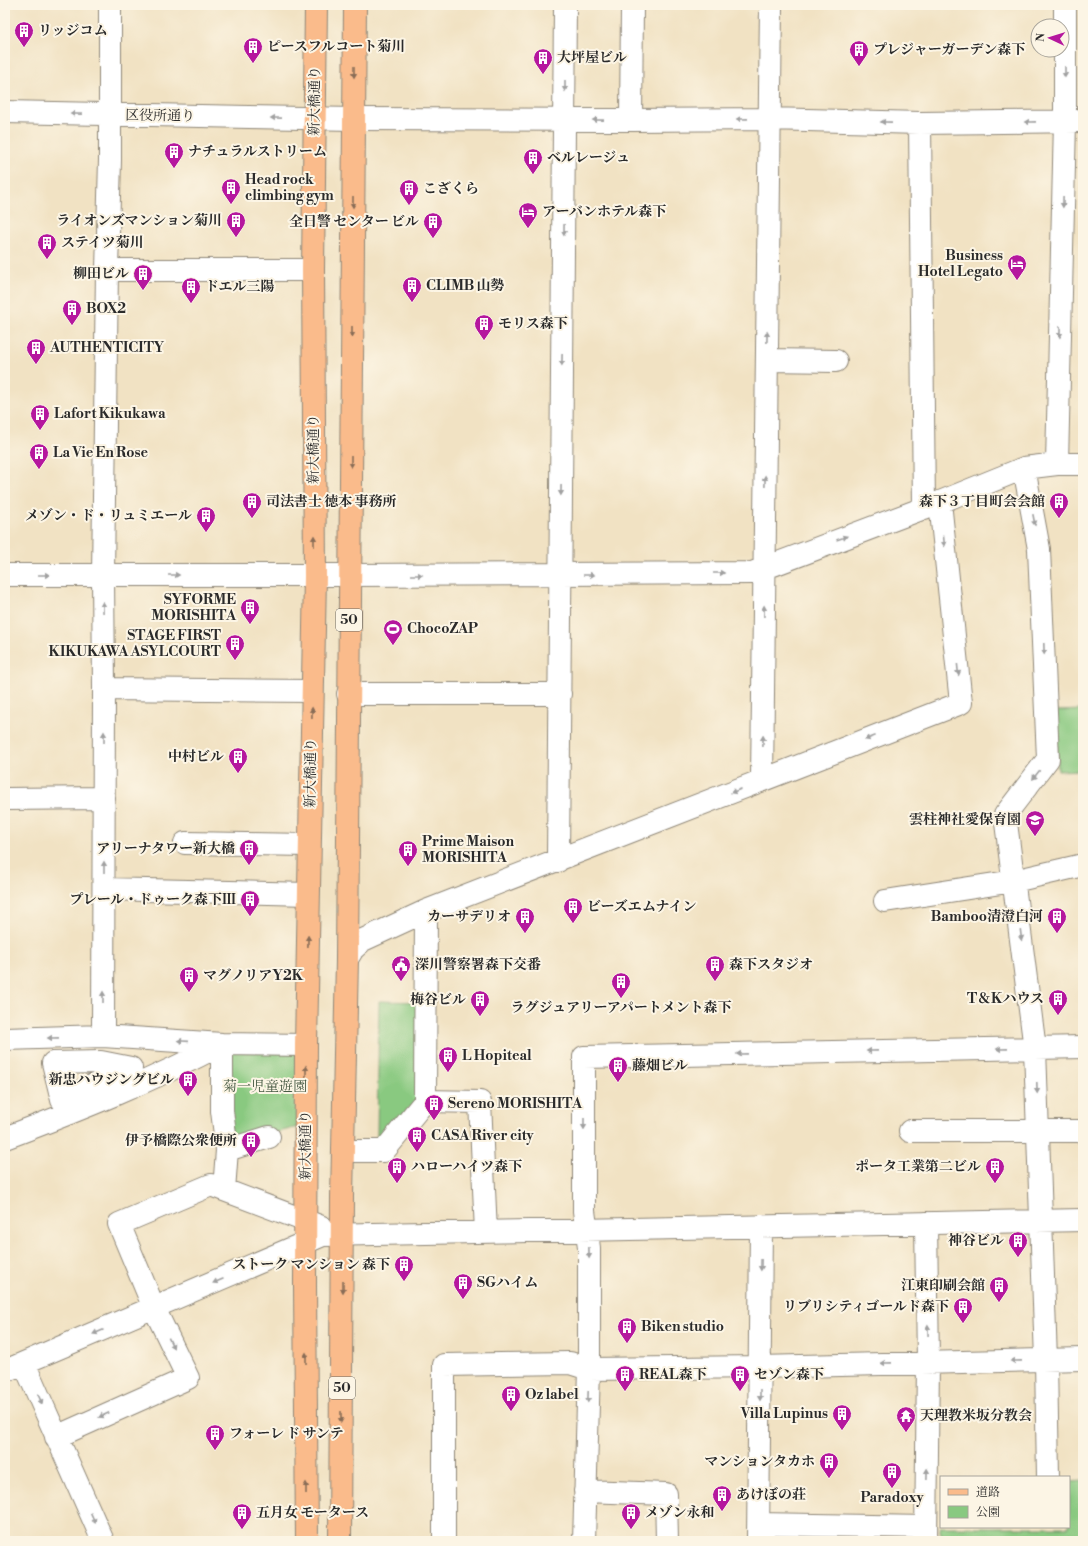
<svg xmlns="http://www.w3.org/2000/svg" width="1088" height="1546" font-family="'Libre Bodoni','Noto Serif JP',serif">
	<style>
		.green { fill: #89c980; stroke: #5a7a56 }
		.lines { fill: none; stroke-linecap: round; stroke-linejoin: round }
		.minor-casing { stroke: #8e8677; stroke-width: 24 }
		.major-casing { stroke: #8e8677; stroke-width: 24 }
		.minor { stroke: #fff; stroke-width: 22 }
		.major { stroke: #fabb8b; stroke-width: 22 }
		.oneway { fill: #886c56 }
		.oneway2 { fill: #a0a0a0 }
		.labels { text-anchor: middle; dominant-baseline: central; stroke-width: 4; stroke-linejoin: round; paint-order: stroke }
		.shield { fill: #fcf5e5; stroke: #6a6863; stroke-width: 1 }
		.shield-label { font-size: 13px; font-weight: bold; fill: #2b2b2b }
		.poi-label { font-size: 14px; font-weight: bold; fill: #2b2b2b; stroke: #fcf5e5; text-anchor: start }
		.street-label { font-size: 14px; fill: #2b2b2b; stroke: #fcf5e5 }
		.park-label { font-size: 14px; fill: #475a44; stroke: #fcf5e5 }
	</style>
	<rect width="100%" height="100%" fill="#fcf5e5"/>
	<filter id="ink" filterUnits="userSpaceOnUse"><feTurbulence type="fractalNoise" baseFrequency=".025" numOctaves="2"/><feDisplacementMap in="SourceGraphic" scale="8" xChannelSelector="R" yChannelSelector="G"/><feConvolveMatrix kernelMatrix="1 2 1 2 8 2 1 2 1" color-interpolation-filters="sRGB"/></filter>
	<filter id="wash" filterUnits="userSpaceOnUse"><feTurbulence type="fractalNoise" baseFrequency=".012" numOctaves="4" result="noise"/><feDisplacementMap in="SourceGraphic" scale="16" xChannelSelector="R" yChannelSelector="G"/><feGaussianBlur stdDeviation="0.9" result="paint"/><feColorMatrix in="noise" values="0 0 0 0 0 0 0 0 0 0 0 0 0 0 0 0 0 1.4 0 .05"/><feComposite in="paint" operator="in"/></filter>
	<g filter="url(#wash)">
		<rect width="100%" height="100%" fill="#f1e2c3"/>
		<path class="green" d="M1083,710v60l-25,1 -2,-60z
			M379,1001l42,1 -2,95 -38,42 -4,-3z
			M226,1048l76,1v77l-71,18z
			M1083,1481v60h-142v-14h128v-45z"/>
	</g>
	<g filter="url(#ink)">
		<g class="lines">
			<g class="minor-casing">
				<path id="minor" d="M5,112l349,7 277,1 138,-1 151,4 163,-2
					M631,120l1,-115
					M920,123l4,385
					M107,270h206
					M767,360l69,1
					M1057,464l8,-343v-116
					M1024,468l15,81 9,210 -43,56 30,234 11,311 2,117
					M5,575h345l402,-2 188,-71 84,-34 33,-4h26
					M104,689l208,2
					M348,694h212
					M762,780l9,-775
					M5,799l99,-1
					M185,843l124,2
					M558,861l7,-856
					M104,889l204,5
					M885,901l129,-20 69,-16
					M347,959l6,-10 10,-9 63,-29 535,-208 -21,-201
					M103,1036l1,-347 -1,-114 4,-305 3,-110v-155
					M5,1039l98,-3 119,8 84,1
					M222,1044v67l5,39 -3,40 98,37
					M101,1062l30,6 -69,32 -9,-37z
					M425,1101l55,1 6,130
					M910,1131h173
					M5,1138c74,-28 147,-57 217,-94
					M227,1150l42,-13
					M343,1151h41l41,-50 1,-190
					M24,1363l79,178
					M5,1371l318,-136 760,-15
					M56,1437l132,-59 -34,-70 -35,-84 92,-39 13,5
					M585,1491l81,3 1,47
					M759,1524l167,3
					M444,1541v-176l126,-2 19,6 171,-2 323,-8
					M584,1541l5,-172v-121l-5,-37v-154l499,-10
					M758,1541l3,-315
					M926,1541l2,-179 -2,-139"/>
			</g>
			<g class="major-casing">
				<path id="major" d="M307,1541l-2,-257 1,-239 9,-469 -2,-306 3,-265
					M340,1541l2,-344 5,-238 8,-954"/>
			</g>
			<use href="#minor" class="minor"/>
			<use href="#major" class="major"/>
		</g>
		<defs><path id="oneway-solid" d="M-6-.8H1V-3.2L6.5 0L1 3.2V.8H-6Z"/></defs>
		<g class="oneway">
			<use href="#oneway-solid" transform="translate(354 72) rotate(90)"/>
			<use href="#oneway-solid" transform="translate(353 202) rotate(90)"/>
			<use href="#oneway-solid" transform="translate(352 332) rotate(90)"/>
			<use href="#oneway-solid" transform="translate(351 462) rotate(90)"/>
			<use href="#oneway-solid" transform="translate(314 541) rotate(-90)"/>
			<use href="#oneway-solid" transform="translate(312 713) rotate(-89)"/>
			<use href="#oneway-solid" transform="translate(308 941) rotate(-89)"/>
			<use href="#oneway-solid" transform="translate(306 1071) rotate(-90)"/>
			<use href="#oneway-solid" transform="translate(343 1287) rotate(90)"/>
			<use href="#oneway-solid" transform="translate(306 1358) rotate(-90)"/>
			<use href="#oneway-solid" transform="translate(341 1417) rotate(90)"/>
			<use href="#oneway-solid" transform="translate(306 1488) rotate(-90)"/>
		</g>
		<g class="oneway2">
			<use href="#oneway-solid" transform="translate(1065 72) rotate(90)"/>
			<use href="#oneway-solid" transform="translate(565 86) rotate(90)"/>
			<use href="#oneway-solid" transform="translate(76 114) rotate(-179)"/>
			<use href="#oneway-solid" transform="translate(276 118) rotate(-179)"/>
			<use href="#oneway-solid" transform="translate(742 119) rotate(179)"/>
			<use href="#oneway-solid" transform="translate(598 120) rotate(-179)"/>
			<use href="#oneway-solid" transform="translate(886 122) rotate(-179)"/>
			<use href="#oneway-solid" transform="translate(1030 122) rotate(179)"/>
			<use href="#oneway-solid" transform="translate(1063 202) rotate(91)"/>
			<use href="#oneway-solid" transform="translate(564 230) rotate(91)"/>
			<use href="#oneway-solid" transform="translate(1060 332) rotate(91)"/>
			<use href="#oneway-solid" transform="translate(767 337) rotate(-89)"/>
			<use href="#oneway-solid" transform="translate(562 360) rotate(91)"/>
			<use href="#oneway-solid" transform="translate(765 481) rotate(-89)"/>
			<use href="#oneway-solid" transform="translate(561 490) rotate(91)"/>
			<use href="#oneway-solid" transform="translate(1034 520) rotate(79)"/>
			<use href="#oneway-solid" transform="translate(842 538) rotate(-20)"/>
			<use href="#oneway-solid" transform="translate(944 541) rotate(84)"/>
			<use href="#oneway-solid" transform="translate(719 573)"/>
			<use href="#oneway-solid" transform="translate(44 575)"/>
			<use href="#oneway-solid" transform="translate(174 575)"/>
			<use href="#oneway-solid" transform="translate(417 575)"/>
			<use href="#oneway-solid" transform="translate(589 575)"/>
			<use href="#oneway-solid" transform="translate(103 607) rotate(-91)"/>
			<use href="#oneway-solid" transform="translate(764 611) rotate(-89)"/>
			<use href="#oneway-solid" transform="translate(1044 649) rotate(88)"/>
			<use href="#oneway-solid" transform="translate(958 670) rotate(84)"/>
			<use href="#oneway-solid" transform="translate(104 737) rotate(-90)"/>
			<use href="#oneway-solid" transform="translate(870 738) rotate(159)"/>
			<use href="#oneway-solid" transform="translate(763 741) rotate(-89)"/>
			<use href="#oneway-solid" transform="translate(1036 775) rotate(128)"/>
			<use href="#oneway-solid" transform="translate(736 791) rotate(159)"/>
			<use href="#oneway-solid" transform="translate(104 867) rotate(-90)"/>
			<use href="#oneway-solid" transform="translate(1021 935) rotate(83)"/>
			<use href="#oneway-solid" transform="translate(103 997) rotate(-90)"/>
			<use href="#oneway-solid" transform="translate(53 1038) rotate(179)"/>
			<use href="#oneway-solid" transform="translate(183 1041) rotate(-176)"/>
			<use href="#oneway-solid" transform="translate(1002 1049) rotate(179)"/>
			<use href="#oneway-solid" transform="translate(872 1051) rotate(179)"/>
			<use href="#oneway-solid" transform="translate(742 1054) rotate(179)"/>
			<use href="#oneway-solid" transform="translate(1037 1088) rotate(88)"/>
			<use href="#oneway-solid" transform="translate(584 1124) rotate(90)"/>
			<use href="#oneway-solid" transform="translate(589 1253) rotate(89)"/>
			<use href="#oneway-solid" transform="translate(761 1265) rotate(91)"/>
			<use href="#oneway-solid" transform="translate(218 1281) rotate(157)"/>
			<use href="#oneway-solid" transform="translate(928 1330) rotate(-91)"/>
			<use href="#oneway-solid" transform="translate(98 1332) rotate(157)"/>
			<use href="#oneway-solid" transform="translate(171 1343) rotate(64)"/>
			<use href="#oneway-solid" transform="translate(1016 1361) rotate(179)"/>
			<use href="#oneway-solid" transform="translate(886 1363) rotate(179)"/>
			<use href="#oneway-solid" transform="translate(760 1395) rotate(90)"/>
			<use href="#oneway-solid" transform="translate(588 1397) rotate(92)"/>
			<use href="#oneway-solid" transform="translate(40 1399) rotate(66)"/>
			<use href="#oneway-solid" transform="translate(104 1415) rotate(156)"/>
			<use href="#oneway-solid" transform="translate(927 1474) rotate(-89)"/>
			<use href="#oneway-solid" transform="translate(93 1518) rotate(66)"/>
		</g>
	</g>
	<defs>
		<g id="building-pin" transform="scale(1)"><path d="M0 17L-7.5 6A9.5 9.5 0 1 1 7.5 6Z" fill="#b5179e" stroke="#fcf5e5"/><path d="M-4-6H4V6H1V3H-1V6H-4ZM-2.5-4.3h1.7v1.8h-1.7ZM.8-4.3h1.7v1.8H.8ZM-2.5-1h1.7V.8h-1.7ZM.8-1h1.7V.8H.8Z" fill="#fff"/></g>
		<g id="hotel-pin" transform="scale(1)"><path d="M0 17L-7.5 6A9.5 9.5 0 1 1 7.5 6Z" fill="#b5179e" stroke="#fcf5e5"/><path d="M-6-4.5h1.5V1H6V5H4.5V3h-9V5H-6ZM-4 0a1.8 1.8 0 1 1 3.6 0ZM.5 0V-2.5h3Q6-2.5 6 0Z" fill="#fff"/></g>
		<g id="stadium-pin" transform="scale(1)"><path d="M0 17L-7.5 6A9.5 9.5 0 1 1 7.5 6Z" fill="#b5179e" stroke="#fcf5e5"/><path d="M0-5a6.5 5 0 1 0 0 10a6.5 5 0 1 0 0-10ZM-3.5-1.8h7v3.6h-7Z" fill="#fff"/></g>
		<g id="school-pin" transform="scale(1)"><path d="M0 17L-7.5 6A9.5 9.5 0 1 1 7.5 6Z" fill="#b5179e" stroke="#fcf5e5"/><path d="M0-5L7-2L0 1L-7-2ZM-4 1L0 2.5L4 1V4Q0 6-4 4Z" fill="#fff"/></g>
		<g id="civic-pin" transform="scale(1)"><path d="M0 17L-7.5 6A9.5 9.5 0 1 1 7.5 6Z" fill="#b5179e" stroke="#fcf5e5"/><path d="M-.6-6.5H3V-4.5H.6V-3L4-1V1h2V6H-6V1h2V-1L-.6-3ZM-1.2 2.5V6h2.4V2.5Z" fill="#fff"/></g>
		<g id="temple-pin" transform="scale(1)"><path d="M0 17L-7.5 6A9.5 9.5 0 1 1 7.5 6Z" fill="#b5179e" stroke="#fcf5e5"/><path d="M0-6L5-2H3V0L6.5 2.5H4V6H1.5V3h-3V6H-4V2.5H-6.5L-3 0V-2H-5Z" fill="#fff"/></g>
	</defs>
	<g fill-rule="evenodd">
		<use href="#building-pin" x="24" y="31"/>
		<use href="#building-pin" x="253" y="47"/>
		<use href="#building-pin" x="859" y="50"/>
		<use href="#building-pin" x="543" y="58"/>
		<use href="#building-pin" x="174" y="152"/>
		<use href="#building-pin" x="533" y="158"/>
		<use href="#building-pin" x="231" y="188"/>
		<use href="#building-pin" x="409" y="189"/>
		<use href="#hotel-pin" x="528" y="212"/>
		<use href="#building-pin" x="236" y="221"/>
		<use href="#building-pin" x="433" y="222"/>
		<use href="#building-pin" x="47" y="243"/>
		<use href="#hotel-pin" x="1017" y="264"/>
		<use href="#building-pin" x="143" y="274"/>
		<use href="#building-pin" x="412" y="286"/>
		<use href="#building-pin" x="191" y="287"/>
		<use href="#building-pin" x="72" y="309"/>
		<use href="#building-pin" x="484" y="324"/>
		<use href="#building-pin" x="36" y="348"/>
		<use href="#building-pin" x="40" y="414"/>
		<use href="#building-pin" x="39" y="453"/>
		<use href="#building-pin" x="252" y="502"/>
		<use href="#building-pin" x="1059" y="502"/>
		<use href="#building-pin" x="206" y="516"/>
		<use href="#building-pin" x="250" y="608"/>
		<use href="#stadium-pin" x="393" y="629"/>
		<use href="#building-pin" x="235" y="644"/>
		<use href="#building-pin" x="238" y="757"/>
		<use href="#school-pin" x="1035" y="820"/>
		<use href="#building-pin" x="249" y="849"/>
		<use href="#building-pin" x="408" y="850"/>
		<use href="#building-pin" x="250" y="900"/>
		<use href="#building-pin" x="573" y="907"/>
		<use href="#building-pin" x="525" y="917"/>
		<use href="#building-pin" x="1057" y="917"/>
		<use href="#civic-pin" x="401" y="965"/>
		<use href="#building-pin" x="715" y="965"/>
		<use href="#building-pin" x="189" y="976"/>
		<use href="#building-pin" x="621" y="982"/>
		<use href="#building-pin" x="1058" y="999"/>
		<use href="#building-pin" x="480" y="1000"/>
		<use href="#building-pin" x="448" y="1056"/>
		<use href="#building-pin" x="618" y="1066"/>
		<use href="#building-pin" x="188" y="1080"/>
		<use href="#building-pin" x="434" y="1104"/>
		<use href="#building-pin" x="417" y="1136"/>
		<use href="#building-pin" x="251" y="1141"/>
		<use href="#building-pin" x="397" y="1167"/>
		<use href="#building-pin" x="995" y="1167"/>
		<use href="#building-pin" x="1018" y="1241"/>
		<use href="#building-pin" x="404" y="1265"/>
		<use href="#building-pin" x="463" y="1283"/>
		<use href="#building-pin" x="999" y="1286"/>
		<use href="#building-pin" x="963" y="1307"/>
		<use href="#building-pin" x="627" y="1327"/>
		<use href="#building-pin" x="625" y="1375"/>
		<use href="#building-pin" x="740" y="1375"/>
		<use href="#building-pin" x="511" y="1395"/>
		<use href="#building-pin" x="842" y="1414"/>
		<use href="#temple-pin" x="906" y="1416"/>
		<use href="#building-pin" x="215" y="1434"/>
		<use href="#building-pin" x="829" y="1462"/>
		<use href="#building-pin" x="892" y="1472"/>
		<use href="#building-pin" x="722" y="1495"/>
		<use href="#building-pin" x="242" y="1513"/>
		<use href="#building-pin" x="631" y="1513"/>
	</g>
	<g class="labels">
		<g class="shield">
			<rect x="336" y="609" width="26" height="22" rx="3"/>
			<rect x="329" y="1377" width="26" height="22" rx="3"/>
		</g>
		<g class="shield-label">
			<text x="349" y="620">50</text>
			<text x="342" y="1388">50</text>
		</g>
		<g class="poi-label">
			<text x="38" y="31">リッジコム</text>
			<text x="267" y="47">ピースフルコート菊川</text>
			<text x="873" y="50">プレジャーガーデン森下</text>
			<text x="557" y="58">大坪屋ビル</text>
			<text x="188" y="152">ナチュラルストリーム</text>
			<text x="547" y="158">ベルレージュ</text>
			<text x="245" y="180">Head rock<tspan x="245" dy="16">climbing gym</tspan></text>
			<text x="423" y="189">こざくら</text>
			<text x="542" y="212">アーバンホテル森下</text>
			<text x="222" y="221" text-anchor="end">ライオンズマンション菊川</text>
			<text x="419" y="222" text-anchor="end">全日警 センター ビル</text>
			<text x="61" y="243">ステイツ菊川</text>
			<text x="1003" y="256" text-anchor="end">Business<tspan x="1003" dy="16">Hotel Legato</tspan></text>
			<text x="129" y="274" text-anchor="end">柳田ビル</text>
			<text x="426" y="286">CLIMB 山勢</text>
			<text x="205" y="287">ドエル三陽</text>
			<text x="86" y="309">BOX2</text>
			<text x="498" y="324">モリス森下</text>
			<text x="50" y="348">AUTHENTICITY</text>
			<text x="54" y="414">Lafort Kikukawa</text>
			<text x="53" y="453">La Vie En Rose</text>
			<text x="266" y="502">司法書士 徳本 事務所</text>
			<text x="1045" y="502" text-anchor="end">森下３丁目町会会館</text>
			<text x="192" y="516" text-anchor="end">メゾン・ド・リュミエール</text>
			<text x="236" y="600" text-anchor="end">SYFORME<tspan x="236" dy="16">MORISHITA</tspan></text>
			<text x="407" y="629">ChocoZAP</text>
			<text x="221" y="636" text-anchor="end">STAGE FIRST<tspan x="221" dy="16">KIKUKAWA ASYLCOURT</tspan></text>
			<text x="224" y="757" text-anchor="end">中村ビル</text>
			<text x="1021" y="820" text-anchor="end">雲柱神社愛保育園</text>
			<text x="422" y="842">Prime Maison<tspan x="422" dy="16">MORISHITA</tspan></text>
			<text x="235" y="849" text-anchor="end">アリーナタワー新大橋</text>
			<text x="236" y="900" text-anchor="end">プレール・ドゥーク森下Ⅲ</text>
			<text x="587" y="907">ビーズエムナイン</text>
			<text x="511" y="917" text-anchor="end">カーサデリオ</text>
			<text x="1043" y="917" text-anchor="end">Bamboo清澄白河</text>
			<text x="415" y="965">深川警察署森下交番</text>
			<text x="729" y="965">森下スタジオ</text>
			<text x="203" y="976">マグノリアY2K</text>
			<text x="1044" y="999" text-anchor="end">T＆Kハウス</text>
			<text x="466" y="1000" text-anchor="end">梅谷ビル</text>
			<text x="621" y="1008" text-anchor="middle">ラグジュアリーアパートメント森下</text>
			<text x="462" y="1056">L Hopiteal</text>
			<text x="632" y="1066">藤畑ビル</text>
			<text x="174" y="1080" text-anchor="end">新忠ハウジングビル</text>
			<text x="448" y="1104">Sereno MORISHITA</text>
			<text x="431" y="1136">CASA River city</text>
			<text x="237" y="1141" text-anchor="end">伊予橋際公衆便所</text>
			<text x="411" y="1167">ハローハイツ森下</text>
			<text x="981" y="1167" text-anchor="end">ポータ工業第二ビル</text>
			<text x="1004" y="1241" text-anchor="end">神谷ビル</text>
			<text x="390" y="1265" text-anchor="end">ストーク マンション 森下</text>
			<text x="477" y="1283">SGハイム</text>
			<text x="985" y="1286" text-anchor="end">江東印刷会館</text>
			<text x="949" y="1307" text-anchor="end">リブリシティゴールド森下</text>
			<text x="641" y="1327">Biken studio</text>
			<text x="639" y="1375">REAL森下</text>
			<text x="754" y="1375">セゾン森下</text>
			<text x="525" y="1395">Oz label</text>
			<text x="828" y="1414" text-anchor="end">Villa Lupinus</text>
			<text x="920" y="1416">天理教米坂分教会</text>
			<text x="229" y="1434">フォーレ ド サンテ</text>
			<text x="815" y="1462" text-anchor="end">マンションタカホ</text>
			<text x="736" y="1495">あけぼの荘</text>
			<text x="892" y="1498" text-anchor="middle">Paradoxy</text>
			<text x="256" y="1513">五月女 モータース</text>
			<text x="645" y="1513">メゾン永和</text>
		</g>
		<g class="street-label">
			<text transform="translate(315 101) rotate(-89)">新大橋通り</text>
			<text transform="translate(160 116) rotate(1)">区役所通り</text>
			<text transform="translate(314 449) rotate(-90)">新大橋通り</text>
			<text transform="translate(311 773) rotate(-89)">新大橋通り</text>
			<text transform="translate(306 1145) rotate(-90)">新大橋通り</text>
		</g>
		<g class="park-label">
			<text x="265" y="1087">菊一児童遊園</text>
		</g>
	</g>
	<rect width="1088" height="1546" fill="none" stroke="#fcf5e5" stroke-width="20"/>
	<rect x="940" y="1476" width="130" height="52" fill="#fcf5e5" stroke="#a8a49b"/>
	<rect x="948" y="1489" width="20" height="6" fill="#fabb8b" stroke="#a8a49b"/>
	<text x="976" y="1496" font-size="12" fill="#2b2b2b">道路</text>
	<rect x="948" y="1506" width="20" height="12" fill="#89c980" stroke="#a8a49b"/>
	<text x="976" y="1516" font-size="12" fill="#2b2b2b">公園</text>
	<g transform="translate(1050 38) rotate(274)"><circle r="19" fill="#fcf5e5" stroke="#a8a49b"/>
	<path d="M0-3L7 15L0 10L-7 15Z" fill="#b5179e"/>
	<text y="-6" font-size="11" font-weight="bold" text-anchor="middle" fill="#2b2b2b">N</text>
	</g>
</svg>
